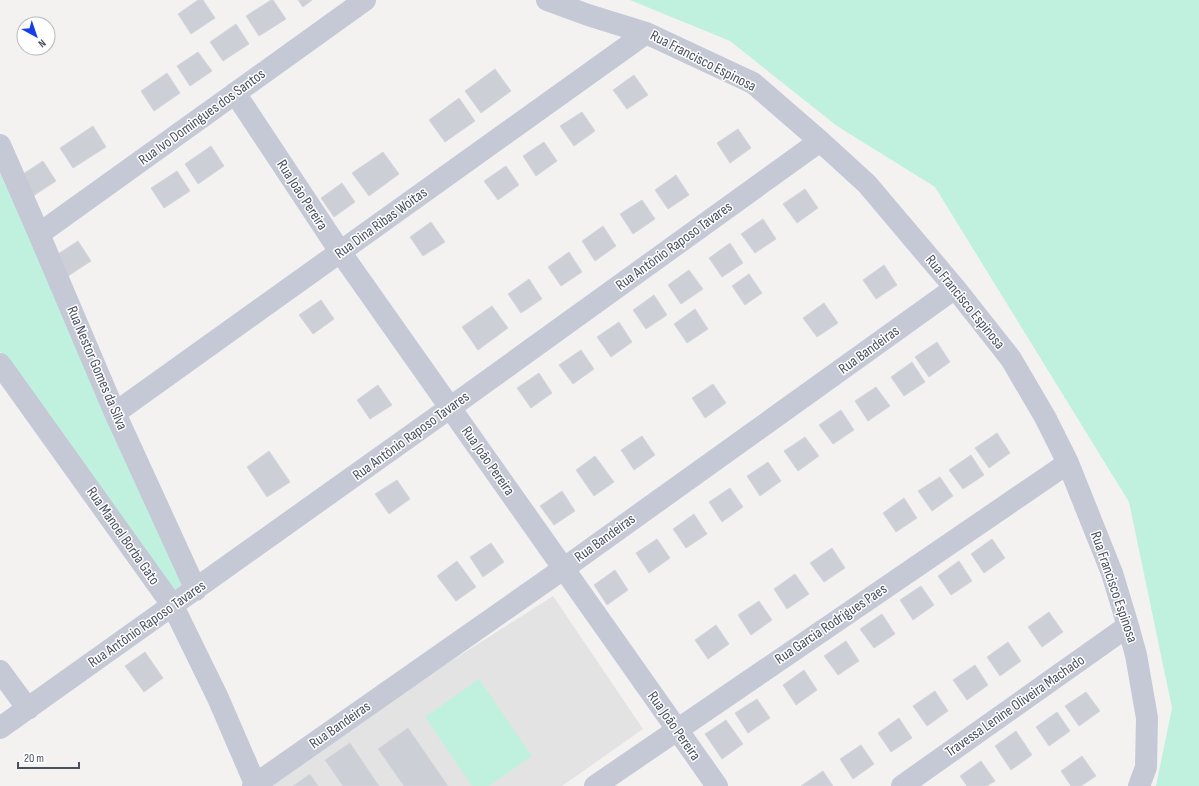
<svg xmlns="http://www.w3.org/2000/svg" width="1199" height="786" font-family="'Sofia Sans Condensed',sans-serif">
	<style>
		.education { fill: #e4e3e3 }
		.green { fill: #c0f1de }
		.building { fill: #cdcfd6; stroke: #d5d5dc }
		.lines { fill: none; stroke-linecap: round; stroke-linejoin: round }
		.minor { stroke: #c5c9d6; stroke-width: 22 }
		.labels { text-anchor: middle; dominant-baseline: central; stroke-width: 3; stroke-linejoin: round; paint-order: stroke }
		.street-label { font-size: 15px; fill: #484f5f; stroke: #fff }
	</style>
	<rect width="100%" height="100%" fill="#f3f2f1"/>
	<path class="education" d="M553,596l90,133 -81,57h-299l-1,-4z"/>
	<path class="green" d="M630,0h569v786h-43l16,-78 -43,-206 -194,-315 -98,-61 -107,-85z
		M0,173l187,414 -12,9 -175,-245z
		M479,679l53,77 -43,30h-17l-47,-69z"/>
	<path class="building" d="M198,0h5l12,18 -24,16 -13,-20z
		M271,0h2l13,19 -27,17 -13,-20z
		M298,0h14l-9,7z
		M236,24l13,20 -26,17 -13,-19z
		M198,52l14,19 -22,15 -13,-20z
		M495,69l16,22 -30,22 -16,-22z
		M167,73l13,20 -26,18 -13,-20z
		M634,75l14,20 -21,14 -14,-19z
		M459,98l16,23 -30,21 -16,-22z
		M582,112l13,19 -21,15 -14,-20z
		M93,126l13,21 -33,21 -13,-20z
		M738,129l13,19 -21,15 -13,-20z
		M544,142l13,19 -21,15 -13,-20z
		M211,146l13,20 -26,18 -13,-20z
		M383,152l16,22 -30,22 -17,-23z
		M43,161l13,20 -26,17 -13,-20z
		M506,166l13,19 -21,15 -14,-19z
		M177,171l13,20 -26,17 -13,-20z
		M676,175l13,20 -21,14 -13,-19z
		M342,183l13,19 -21,15 -13,-19z
		M805,189l13,19 -21,15 -14,-19z
		M642,200l13,19 -22,15 -13,-20z
		M763,219l13,20 -21,14 -14,-19z
		M431,222l14,20 -22,14 -13,-19z
		M603,226l13,20 -21,15 -13,-20z
		M78,241l13,20 -26,17 -13,-20z
		M730,243l13,20 -21,14 -13,-19z
		M569,252l13,20 -21,14 -13,-19z
		M884,265l13,20 -21,14 -13,-19z
		M689,270l14,19 -22,15 -13,-19z
		M749,274l13,19 -17,12 -13,-19z
		M529,279l13,20 -21,14 -13,-19z
		M654,295l13,20 -21,14 -13,-19z
		M321,300l13,19 -21,15 -14,-19z
		M824,303l14,20 -21,14 -14,-19z
		M492,306l16,22 -30,22 -16,-23z
		M695,309l13,20 -21,14 -13,-19z
		M619,322l13,20 -21,15 -14,-20z
		M937,342l13,20 -21,15 -14,-20z
		M581,350l13,19 -21,15 -14,-19z
		M912,362l13,20 -21,14 -13,-19z
		M539,373l13,20 -21,15 -14,-20z
		M713,384l13,19 -21,15 -13,-20z
		M378,385l14,20 -22,14 -13,-19z
		M876,387l14,19 -22,15 -13,-20z
		M841,410l13,20 -21,14 -14,-19z
		M997,433l13,20 -21,15 -14,-20z
		M642,436l13,19 -21,15 -13,-20z
		M805,437l14,19 -21,15 -14,-20z
		M269,451l21,31 -23,15 -20,-30z
		M971,455l13,20 -21,14 -14,-19z
		M595,456l19,26 -20,14 -18,-26z
		M768,462l13,19 -21,15 -13,-20z
		M940,477l13,19 -21,15 -14,-20z
		M397,480l13,19 -21,15 -14,-20z
		M730,488l13,19 -21,15 -13,-20z
		M562,491l13,20 -21,14 -14,-19z
		M904,498l13,20 -21,14 -13,-19z
		M694,514l13,20 -21,14 -13,-19z
		M657,539l13,19 -21,15 -13,-20z
		M992,539l13,19 -21,15 -13,-19z
		M491,543l13,19 -21,15 -13,-20z
		M832,548l13,20 -21,14 -14,-19z
		M457,561l19,26 -20,14 -19,-25z
		M959,561l13,20 -21,14 -13,-19z
		M615,570l13,20 -21,15 -13,-20z
		M795,574l14,20 -22,15 -13,-20z
		M921,586l13,19 -21,15 -13,-20z
		M759,601l13,19 -21,15 -13,-20z
		M1049,612l14,20 -21,15 -14,-20z
		M882,614l13,20 -21,14 -14,-19z
		M716,625l13,19 -21,15 -13,-19z
		M846,641l13,20 -21,14 -14,-19z
		M1008,642l13,19 -21,15 -13,-19z
		M145,652l18,26 -19,14 -19,-26z
		M975,665l13,20 -21,15 -14,-20z
		M804,670l13,20 -21,15 -13,-20z
		M935,691l13,20 -21,15 -14,-20z
		M1086,692l14,19 -21,15 -14,-20z
		M757,699l13,19 -22,15 -13,-20z
		M1057,712l13,19 -21,15 -13,-19z
		M899,718l13,20 -21,14 -13,-19z
		M726,720l17,24 -21,15 -17,-25z
		M408,728l40,58h-44l-26,-37z
		M1016,731l16,24 -21,15 -16,-24z
		M350,743l29,43h-36l-18,-26z
		M861,745l13,19 -21,15 -13,-20z
		M1082,756l14,20 -15,10h-10l-10,-15z
		M981,761l14,20 -8,5h-20l-7,-10z
		M823,771l10,15h-32z
		M310,774l8,12h-25z"/>
	<g class="lines">
		<path class="minor" d="M547,0l41,15 58,18 107,50 67,58 47,43 88,104 56,71 34,58 23,46 44,110 16,53 8,29 11,63 -1,49 -7,19
			M235,93l106,160 376,533
			M0,145l39,89 76,179 81,177
			M39,234l326,-234
			M0,364l173,242 45,92 38,88
			M115,413l531,-380
			M0,671l28,38
			M0,728l451,-321 369,-266
			M253,786l310,-217 392,-281
			M595,786l473,-323
			M902,786l226,-160"/>
	</g>
	<g class="labels">
		<g class="street-label">
			<text transform="translate(703 61) rotate(27)">Rua Francisco Espinosa</text>
			<text transform="translate(202 117) rotate(-36)">Rua Ivo Domingues dos Santos</text>
			<text transform="translate(302 195) rotate(57)">Rua João Pereira</text>
			<text transform="translate(381 223) rotate(-36)">Rua Dina Ribas Woitas</text>
			<text transform="translate(674 246) rotate(-36)">Rua Antônio Raposo Tavares</text>
			<text transform="translate(965 302) rotate(51)">Rua Francisco Espinosa</text>
			<text transform="translate(869 350) rotate(-36)">Rua Bandeiras</text>
			<text transform="translate(97 368) rotate(67)">Rua Nestor Gomes da Silva</text>
			<text transform="translate(411 436) rotate(-36)">Rua Antônio Raposo Tavares</text>
			<text transform="translate(488 461) rotate(55)">Rua João Pereira</text>
			<text transform="translate(123 536) rotate(55)">Rua Manoel Borba Gato</text>
			<text transform="translate(605 538) rotate(-36)">Rua Bandeiras</text>
			<text transform="translate(1114 587) rotate(71)">Rua Francisco Espinosa</text>
			<text transform="translate(147 624) rotate(-35)">Rua Antônio Raposo Tavares</text>
			<text transform="translate(831 624) rotate(-34)">Rua Garcia Rodrigues Paes</text>
			<text transform="translate(1015 706) rotate(-35)">Travessa Lenine Oliveira Machado</text>
			<text transform="translate(340 725) rotate(-35)">Rua Bandeiras</text>
			<text transform="translate(674 726) rotate(55)">Rua João Pereira</text>
		</g>
	</g>
	<g transform="translate(36 36) rotate(140)"><circle r="19" fill="#ffffff" stroke="#b6b9bf"/>
	<path d="M0-3L7 15L0 10L-7 15Z" fill="#163fe8"/>
	<text y="-6" font-size="11" font-weight="bold" text-anchor="middle" fill="#484f5f">N</text>
	</g>
	<path d="M18 762v6h61v-6" fill="none" stroke="#484f5f" stroke-width="2"/>
	<text x="24" y="762" font-size="12" fill="#484f5f" stroke="#ffffff" stroke-width="3" paint-order="stroke">20 m</text>
</svg>
